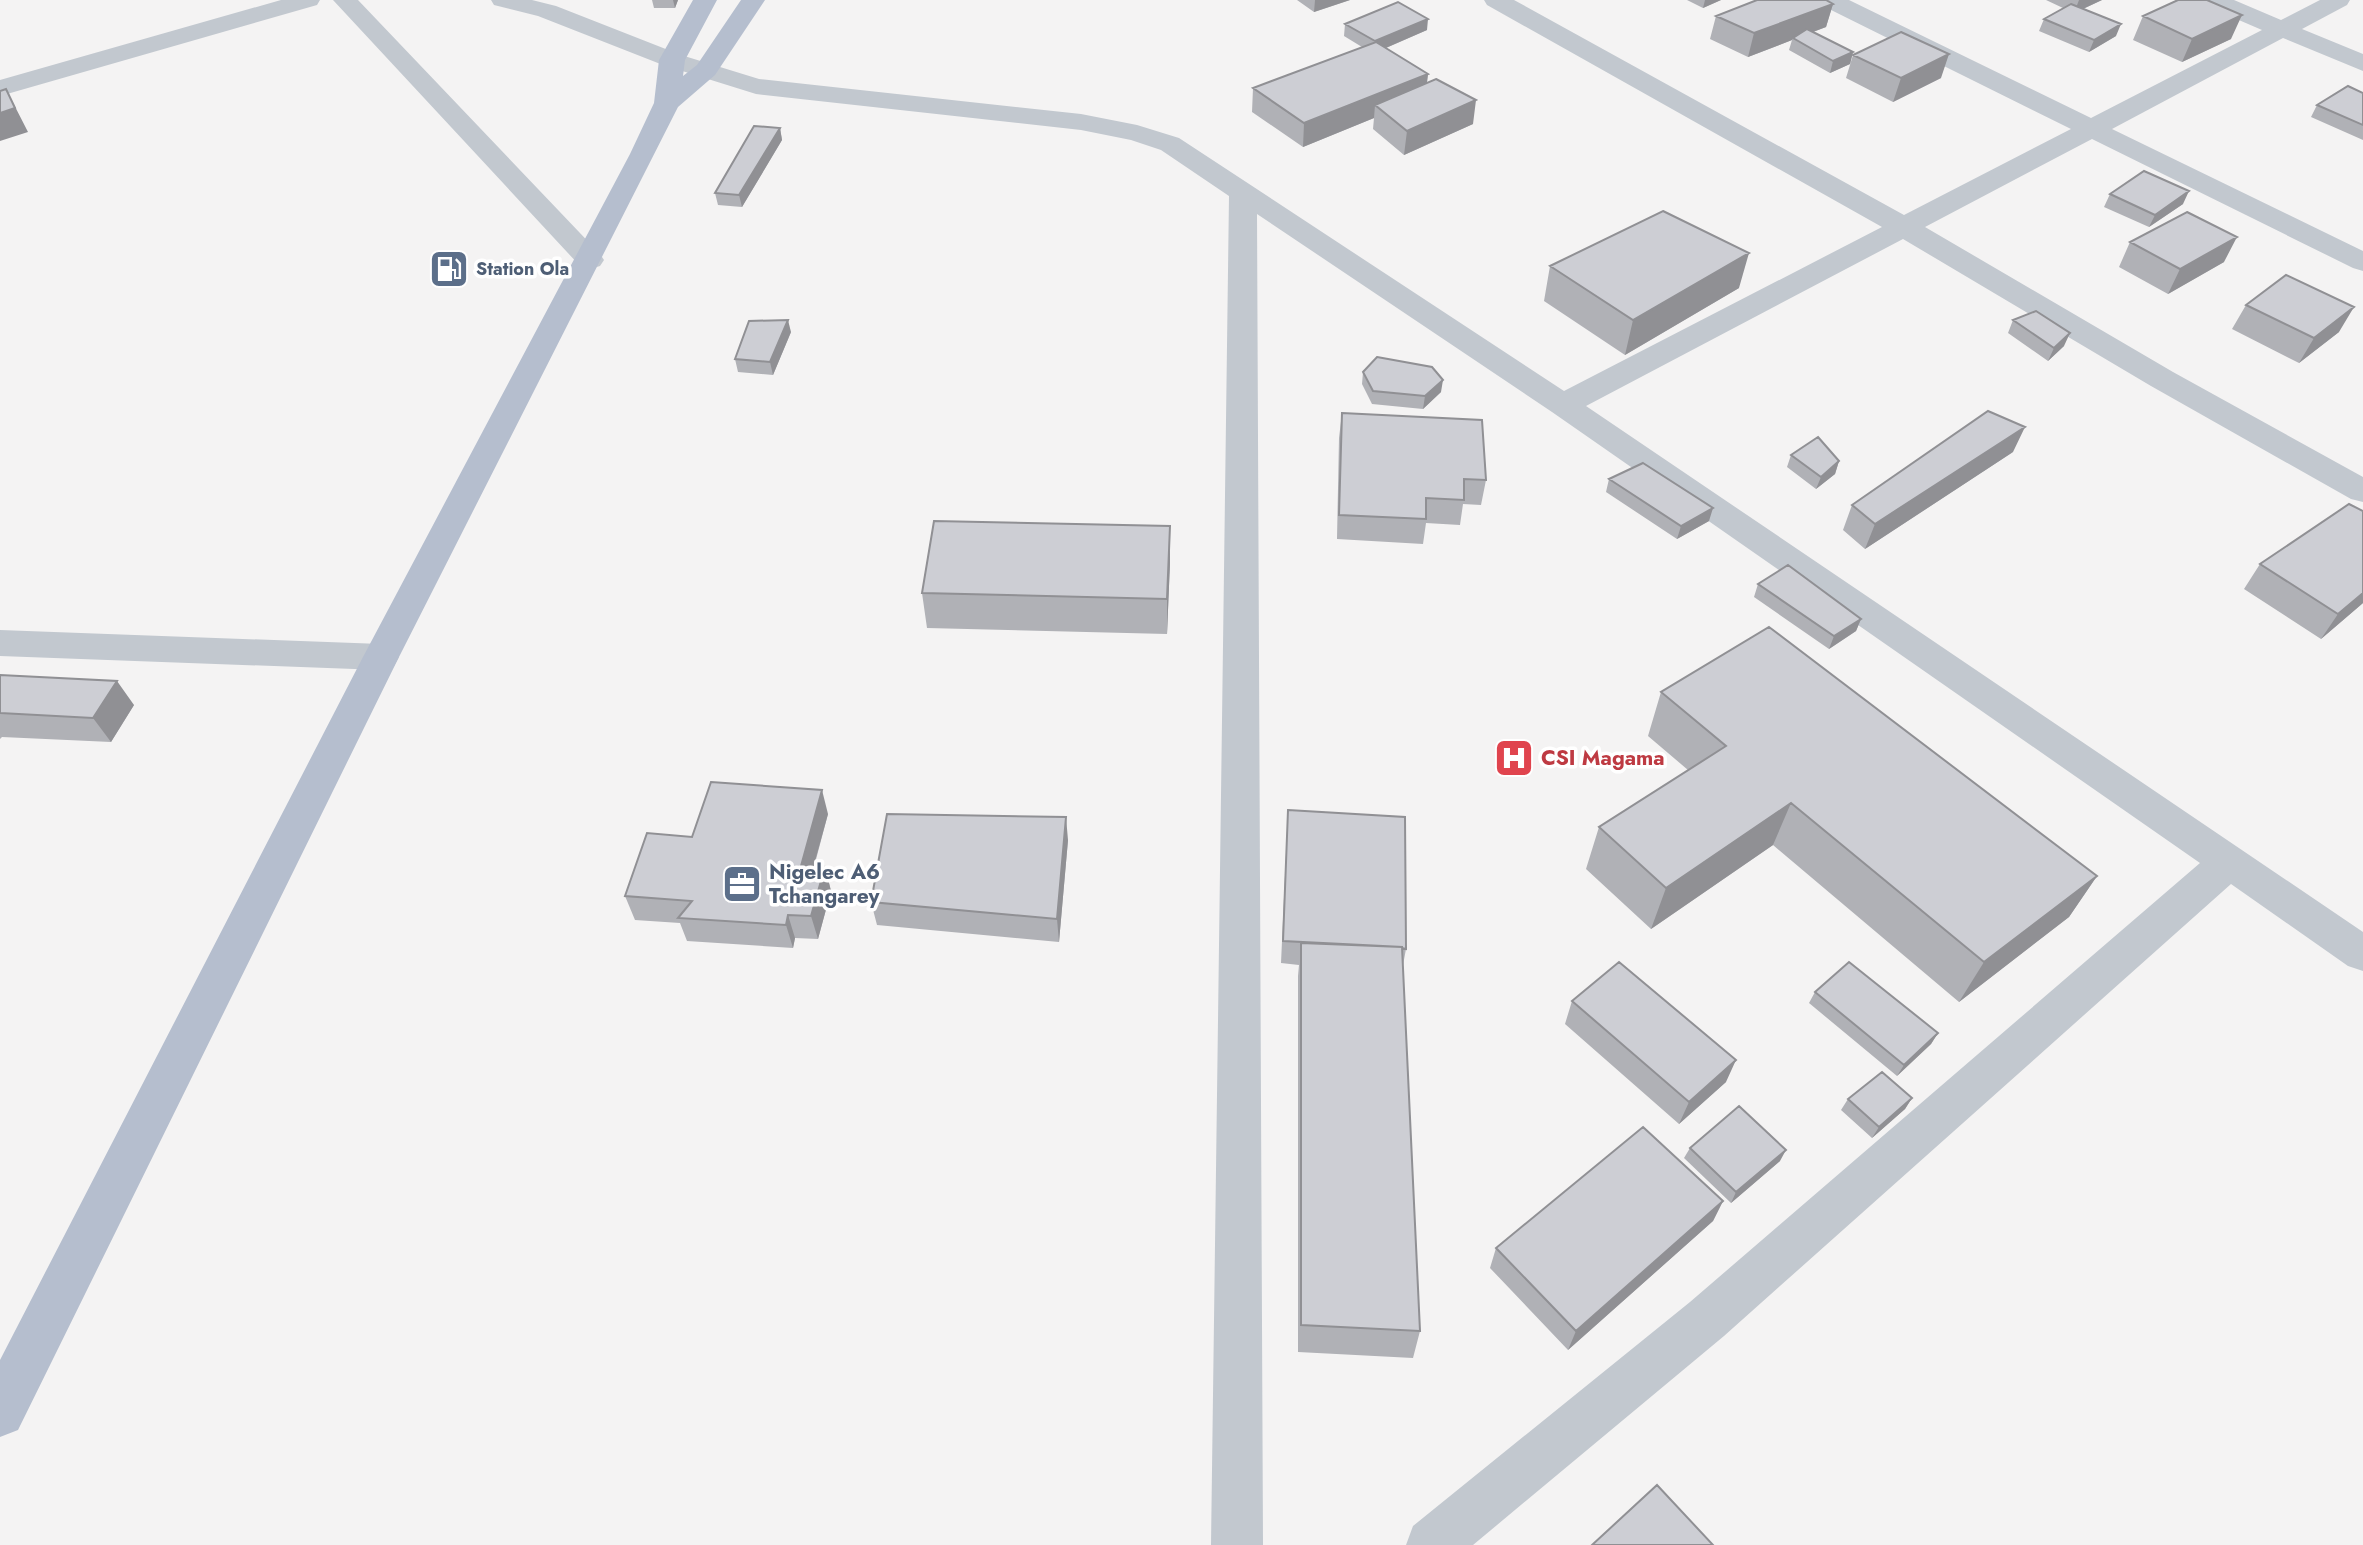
<svg xmlns="http://www.w3.org/2000/svg" width="2363" height="1545" font-family="Jost,sans-serif">
	<style>
		.lines { fill: none; stroke-linecap: round; stroke-linejoin: round }
		.minor { fill: #c2c8cf; fill-rule: evenodd }
		.major { fill: #b5bece; fill-rule: evenodd }
		.wall { fill: #b0b1b6 }
		.shaded-wall { fill: #909094 }
		.building { fill: #cdced4; stroke: #909094; stroke-width: 2 }
		.labels { text-anchor: middle; dominant-baseline: central; stroke-width: 7; stroke-linejoin: round; paint-order: stroke }
		.far-service-label { font-size: 18px; font-weight: bold; fill: #4e5e75; stroke: #fff; text-anchor: start }
		.health-label { font-size: 21px; font-weight: bold; fill: #be3a42; stroke: #fff; text-anchor: start }
		.service-label { font-size: 21px; font-weight: bold; fill: #4e5e75; stroke: #fff; text-anchor: start }
	</style>
	<rect width="100%" height="100%" fill="#f4f3f3"/>
	<g class="lines">
		<path class="minor" d="M281,0h39l-3,5 -317,91v-16z
			M333,0h25l242,254 4,6 -4,6 -10,3 -10,-3z
			M491,0h41l24,6 125,49 78,24 322,35 56,11 42,13 385,253 318,-164 -395,-222 -3,-5h30l390,215 167,-86 -250,-124 -3,-5h31l242,118 171,-88 -58,-25 -3,-5h33l47,20 39,-20h30l-3,5 -45,24 61,25v17l-80,-33 -171,91 251,122v20l-10,-3 -261,-129 -167,88 248,145 190,105v25l-12,-3 -200,-113 -248,-147 -317,167 777,526v39l-15,-5 -117,-82 -507,452 -251,209h-67l7,-19 277,-224 510,-439 -648,-451 -295,-198 6,1331h-52l18,-1349 -68,-46 -30,-10 -50,-10 -325,-36 -93,-29 -125,-49 -44,-11z
			M0,630l381,14 13,4 5,9 -5,9 -13,4 -381,-14z"/>
		<path class="major" d="M693,0h24l-32,60 -2,16 14,-11 44,-65h24l-50,75 -37,32 -279,550 -381,773 -18,7v-77l363,-703 267,-503 24,-51 5,-43z"/>
	</g>
	<path class="wall" d="M652,0h26l-3,8h-21z
		M1297,0h53l-36,12z
		M1687,0h34l-18,8z
		M2046,0h56l-19,9 33,27 -27,16 -50,-21 5,-12 19,-11z
		M1833,4l-7,23 -13,5 40,20 -3,12 -20,9 -41,-23 3,-10 -44,17 -38,-18 6,-23z
		M2143,16l88,23 -49,23 -49,-22z
		M1345,24l82,6 -41,18 42,26 -1,8 46,42 -69,31 -31,-26 1,-11 -71,29 -51,-35 1,-24 109,-41 -18,-11z
		M1853,55l88,23 -48,24 -47,-24z
		M2363,93v47l-52,-23 6,-12z
		M780,128l2,12 -40,67 -24,-2 -3,-12z
		M2110,194l73,10 -34,23 -45,-20z
		M2130,242l94,20 -56,32 -49,-27z
		M1550,266l189,22 -114,67 -81,-54z
		M2246,305l93,27 -40,31 -67,-34z
		M2013,320l51,26 -16,15 -40,-28z
		M791,332l-18,43 -35,-3 -3,-13z
		M1363,372l78,20 -18,17 -51,-5 -10,-20z
		M1342,413l144,67 -5,25 -18,-1 -3,21 -34,-2 -3,21 -86,-5 2,-101z
		M2013,452l-148,97 -22,-19 9,-25z
		M1791,455l48,6 -4,13 -19,15 -29,-22z
		M1609,479l100,42 -32,18 -71,-47z
		M2363,511v92l-42,36 -77,-50 16,-25z
		M1170,526v36l-3,72 -240,-6 -5,-35z
		M1758,584l103,35 -5,12 -27,18 -75,-52z
		M0,675l134,30 -23,37 -109,-5 -2,2z
		M1661,692l436,184 -28,41 -110,85 -186,-157 -122,84 -65,-60 13,-42 89,-57 -40,-34z
		M1288,810l118,139 -3,16 17,366 -7,27 -115,-6v-376l1,-11 -18,-2z
		M828,814l-14,53h11l6,24 -13,48 -23,-1 -2,10 -106,-7 -7,-18 -45,-3 -10,-24 67,-59z
		M1068,840l-9,102 -182,-17 -6,-23z
		M1815,992l123,41 -7,11 -34,32 -88,-73z
		M1572,1001l154,81 -47,42 -114,-100z
		M1912,1098l-7,11 -33,29 -31,-28 7,-11z
		M1690,1148l90,13 -49,42 -47,-45z
		M1723,1201l-10,20 -145,129 -78,-82 6,-20z"/>
	<path class="shaded-wall" d="M673,0h5l-3,8z
		M1315,0h35l-36,12z
		M1705,0h16l-18,8z
		M2079,0h23l-28,13z
		M1833,4l-7,23 -32,12 -1,-1 -1,2 -44,17 6,-24z
		M2242,15l-11,24 -49,23 10,-23z
		M1428,19l-1,11 -53,23 1,-12z
		M2121,24l-5,12 -27,16 5,-12z
		M1853,52l-3,12 -20,9 3,-12z
		M1949,54l-8,24 -48,24 8,-24z
		M1428,74l-3,24 -50,7 -1,13 -71,29 1,-24z
		M6,89l22,43 -28,9v-28z
		M1476,100l-3,24 -69,31 3,-24z
		M780,128l2,12 -40,67 -3,-12z
		M2189,191l-6,13 -34,23 6,-12z
		M2237,237l-13,25 -56,32 12,-25z
		M1749,253l-10,35 -114,67 8,-35z
		M2354,307l-15,25 -40,31 15,-25z
		M788,320l3,12 -18,43 -3,-13z
		M2070,333l-6,13 -16,15 6,-13z
		M1443,380l-2,12 -18,17 2,-13z
		M2025,427l-12,25 -148,97 10,-25z
		M1839,461l-4,13 -19,15 5,-12z
		M1713,508l-4,13 -32,18 4,-13z
		M1170,526v36l-3,72v-35z
		M2363,593v10l-42,36 17,-25z
		M1861,619l-5,12 -27,18 5,-13z
		M117,681l17,24 -23,37 -18,-24z
		M822,790l6,24 -21,76 -6,-24z
		M1791,803l-18,42 -122,84 15,-41z
		M1066,817l2,23 -9,102 -2,-23z
		M825,867l6,24 -13,48 -7,-23z
		M2097,876l-28,41 -110,85 25,-40z
		M788,915l7,23 -2,10 -7,-23z
		M1938,1033l-7,11 -34,32 7,-11z
		M1736,1060l-10,22 -47,42 10,-22z
		M1912,1098l-7,11 -33,29 7,-11z
		M1786,1150l-6,11 -49,42 5,-11z
		M1723,1201l-10,20 -145,129 8,-19z"/>
	<path class="building" d="M1757,0h69l7,4 -79,29 -38,-17z
		M2178,0h29l35,15 -50,24 -49,-23z
		M1398,2l30,17 -53,22 -30,-17z
		M2071,4l50,20 -27,16 -50,-21z
		M1807,29l46,23 -20,9 -40,-23z
		M1901,32l48,22 -48,24 -48,-23z
		M1376,42l52,32 -124,49 -51,-35z
		M1436,79l40,21 -69,31 -32,-26z
		M2348,86l15,7v32l-46,-20z
		M6,89l9,19 -15,5v-22z
		M754,126l26,2 -41,67 -24,-2z
		M2144,171l45,20 -34,24 -45,-21z
		M1663,211l86,42 -116,67 -83,-54z
		M2187,212l50,25 -57,32 -50,-27z
		M2286,275l68,32 -40,31 -68,-33z
		M2036,311l34,22 -16,15 -41,-28z
		M788,320l-18,42 -35,-3 14,-38z
		M1377,357l55,10 11,13 -18,16 -52,-5 -10,-19z
		M1988,411l37,16 -150,97 -23,-19z
		M1342,413l140,7 4,60 -22,-1v21l-38,-2v21l-87,-4z
		M1818,437l21,24 -18,16 -30,-22z
		M1643,463l70,45 -32,18 -72,-47z
		M2349,504l14,7v82l-25,21 -78,-50z
		M934,521l236,5 -3,73 -245,-6z
		M1788,565l73,54 -27,17 -76,-52z
		M1769,627l328,249 -113,86 -193,-159 -125,85 -67,-61 127,-81 -65,-54z
		M0,675l117,6 -24,37 -93,-5z
		M711,782l111,8 -21,76 24,1 -14,49 -23,-1 -2,10 -108,-7 14,-17 -67,-5 22,-63 45,4z
		M1288,810l117,7 1,132 -4,-1v-1l-119,-6z
		M887,814l179,3 -9,102 -186,-17z
		M1301,943l101,4 18,384 -119,-6z
		M1619,962l117,98 -47,42 -117,-101z
		M1849,962l89,71 -34,32 -89,-73z
		M1882,1072l30,26 -33,29 -31,-28z
		M1739,1106l47,44 -50,42 -46,-44z
		M1643,1127l80,74 -147,130 -80,-83z
		M1657,1485l56,60h-121z"/>
	<defs>
		<g id="fuel-square" transform="scale(2.0125)"><rect x="-9" y="-9" width="18" height="18" rx="4" fill="#5c6f8a" stroke="#fff"/><path d="M-5.5-6h7V0h2V4h1.3V-2.5L3-4.5l.8-.8L6-3V5H2.5V1h-1V6h-7ZM-4.2-4.7v3.2H.2V-4.7Z" fill="#fff"/></g>
		<g id="hospital-square" transform="scale(2.0125)"><rect x="-9" y="-9" width="18" height="18" rx="4" fill="#e0444e" stroke="#fff"/><path d="M-5-5h3v3.5h4V-5h3V5h-3V1.5h-4V5h-3Z" fill="#fff"/></g>
		<g id="office-square" transform="scale(2.0125)"><rect x="-9" y="-9" width="18" height="18" rx="4" fill="#5c6f8a" stroke="#fff"/><path d="M-6-3h4V-5.5h4V-3h4V5H-6ZM-1-4.5V-3h2v-1.5ZM-6 0V1H6V0Z" fill="#fff"/></g>
	</defs>
	<g fill-rule="evenodd">
		<use href="#fuel-square" x="449" y="269"/>
		<use href="#hospital-square" x="1514" y="758"/>
		<use href="#office-square" x="742" y="884"/>
	</g>
	<g class="labels">
		<g class="far-service-label">
			<text x="476" y="269">Station Ola</text>
		</g>
		<g class="health-label">
			<text x="1541" y="758">CSI Magama</text>
		</g>
		<g class="service-label">
			<text x="769" y="872">Nigelec A6<tspan x="769" dy="24">Tchangarey</tspan></text>
		</g>
	</g>
</svg>
